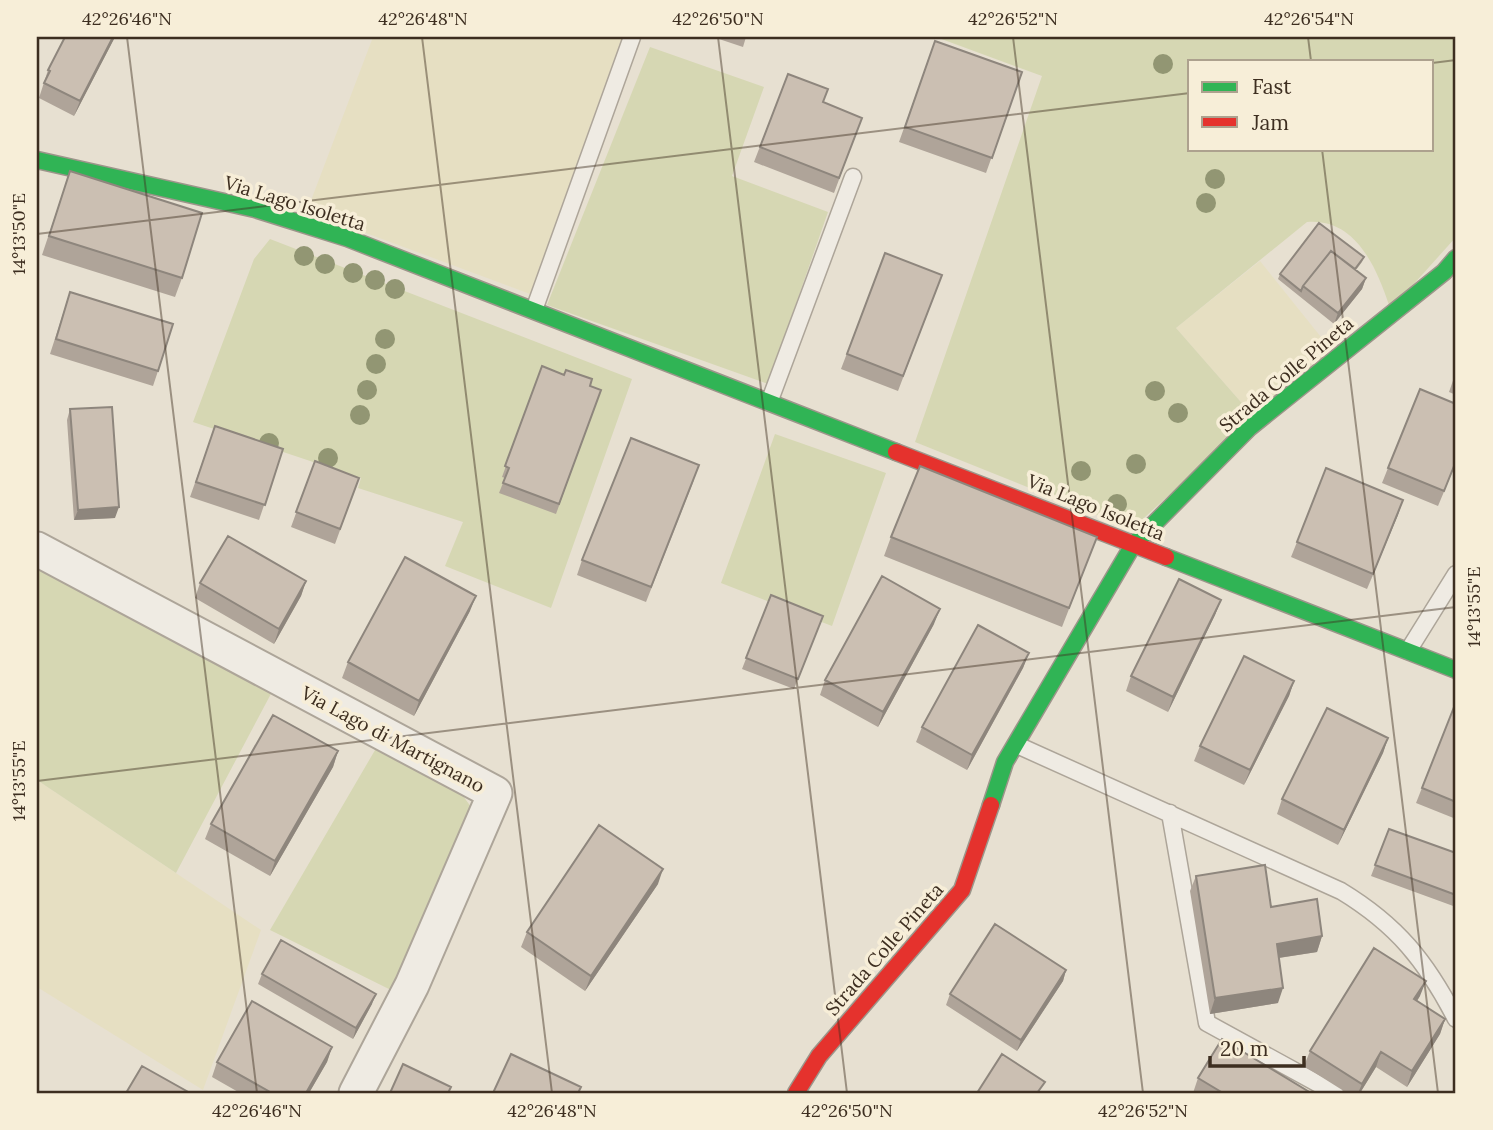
<svg xmlns="http://www.w3.org/2000/svg" width="1493" height="1130" font-family="Lora,serif">
	<style>
		.farmland { fill: #e6dfc2 }
		.green { fill: #d6d7b3; fill-rule: evenodd }
		.lines { fill: none; stroke-linecap: round; stroke-linejoin: round }
		.lane-casing { stroke: #ada599; stroke-width: 19 }
		.street-casing { stroke: #ada599; stroke-width: 37 }
		.fast-casing { stroke: #9c958a; stroke-width: 19 }
		.jam-casing { stroke: #9c958a; stroke-width: 19 }
		.lane { stroke: #efebe3; stroke-width: 16 }
		.street { stroke: #efebe3; stroke-width: 33 }
		.fast { stroke: #30b455; stroke-width: 16 }
		.jam { stroke: #e5322d; stroke-width: 16 }
		.tree { fill: #929673 }
		.wall { fill: #afa499 }
		.shaded-wall { fill: #8e867d }
		.building { fill: #cbbfb2; stroke: #8e867d; stroke-width: 2 }
		.ticks { fill: none; stroke: #3d2e20; stroke-width: 2; stroke-opacity: 0.45 }
		.labels { text-anchor: middle; dominant-baseline: central; stroke-width: 7; stroke-linejoin: round; paint-order: stroke }
		.street-label { font-size: 19px; fill: #3d2e20; stroke: #f7eed8 }
		.neatline { fill: none; stroke: #3d2e20; stroke-width: 2.5 }
		.ticks-label { font-size: 18px; text-anchor: middle; fill: #3d2e20 }
	</style>
	<rect width="100%" height="100%" fill="#e7e0d1"/>
	<path class="farmland" d="M373,37h249l-92,257 -223,-83z
		M1260,261l73,91 -79,65 -78,-89z
		M37,780l224,150 -58,160 -166,-103z"/>
	<path class="green" d="M936,37h520l-3,87 3,20v93l-44,49 -23,19c-13,-39 -34,-87 -82,-83l-131,106 78,89 -122,112 -217,-87 127,-366zM1190,61h242v88h-242z
		M650,47l114,40 -32,89 96,36 -60,172 -221,-79z
		M270,239l362,140 -81,229 -106,-42 18,-44 -105,-34 3,-10 -168,-56 61,-163z
		M775,434l111,39 -54,153 -111,-43z
		M37,561l236,129 -97,183 -139,-93z
		M378,745l77,40 22,30 -76,180 -131,-65z"/>
	<g class="lines">
		<g class="lane-casing">
			<path id="lane" d="M534,310l98,-273
				M770,400l83,-223
				M1408,651l48,-77
				M1017,745l324,146c56,34 85,70 115,128
				M1170,813l37,210 128,70"/>
		</g>
		<g class="street-casing">
			<path id="street" d="M37,549l458,244 -83,192 -56,108"/>
		</g>
		<g class="fast-casing">
			<path id="fast" d="M37,160l218,49 92,29 549,214
				M1166,557l290,113
				M991,805l14,-43 128,-217 116,-117 195,-156 12,-14"/>
		</g>
		<g class="jam-casing">
			<path id="jam" d="M896,452l270,105
				M796,1093l23,-37 143,-166 29,-85"/>
		</g>
		<use href="#lane" class="lane"/>
		<use href="#street" class="street"/>
		<use href="#fast" class="fast"/>
		<use href="#jam" class="jam"/>
	</g>
	<g class="tree">
		<circle cx="1163" cy="64" r="10"/>
		<circle cx="1215" cy="179" r="10"/>
		<circle cx="1206" cy="203" r="10"/>
		<circle cx="304" cy="256" r="10"/>
		<circle cx="325" cy="264" r="10"/>
		<circle cx="353" cy="273" r="10"/>
		<circle cx="375" cy="280" r="10"/>
		<circle cx="395" cy="289" r="10"/>
		<circle cx="385" cy="339" r="10"/>
		<circle cx="376" cy="364" r="10"/>
		<circle cx="367" cy="390" r="10"/>
		<circle cx="1155" cy="391" r="10"/>
		<circle cx="1178" cy="413" r="10"/>
		<circle cx="360" cy="415" r="10"/>
		<circle cx="269" cy="443" r="10"/>
		<circle cx="328" cy="458" r="10"/>
		<circle cx="1136" cy="464" r="10"/>
		<circle cx="1081" cy="471" r="10"/>
		<circle cx="1117" cy="504" r="10"/>
	</g>
	<path class="wall" d="M65,37h50l-41,79 -35,-18 9,-28z
		M713,37h33l-3,10z
		M935,41l87,31 -36,101 -87,-31z
		M788,74l35,28 39,16 -28,75 -80,-31z
		M70,171l112,107 -7,19 -133,-42z
		M885,253l57,22 -44,116 -57,-22z
		M1364,257l-2,5 -6,8 10,8 -4,11 -28,35 -56,-45 2,-5z
		M70,292l88,79 -5,15 -103,-32z
		M542,366l59,24 -45,124 -57,-21 6,-15 -3,-1z
		M1456,372v23l-7,-3z
		M70,409l45,109 -41,2 -7,-100z
		M215,426l68,23 -24,71 -69,-23z
		M315,461l44,17 -24,66 -44,-17z
		M1456,463l-18,43 -56,-23 6,-15z
		M694,480l-48,122 -69,-27 5,-15z
		M1403,500l-36,89 -76,-32 6,-15z
		M891,537h206l-35,90 -178,-71z
		M306,581l-5,15 -27,48 -79,-46 5,-15z
		M771,595l52,21 -29,73 -52,-20z
		M1221,600l-6,15 -47,97 -42,-21 5,-15z
		M470,611l-56,105 -72,-38 6,-16z
		M934,624l-56,103 -58,-32 5,-15z
		M1029,653l-6,15 -56,102 -51,-28 6,-15z
		M1294,681l-5,15 -45,89 -50,-24 6,-15z
		M1456,702v117l-40,-16z
		M1388,738l-5,15 -45,92 -61,-31 5,-15z
		M338,751l-5,16 -63,109 -65,-37 6,-15z
		M1389,829l67,24v54l-85,-31z
		M1196,876l75,31 51,29 -5,16 -38,6 -1,45 -68,11 -20,-123z
		M658,884l-73,107 -64,-44 6,-15z
		M1066,970l-3,11 -46,70 -71,-46 4,-11z
		M262,974l110,30 -19,35 -95,-55z
		M1420,996l-3,5 28,18 -5,15 -33,53 -31,-20 -16,26h-13l-43,-27 6,-15z
		M332,1047l-5,15 -18,31h-69l-28,-16 5,-15z
		M1198,1078l113,15h-118z"/>
	<path class="shaded-wall" d="M113,37h2l-41,79 6,-15z
		M1366,278l-4,11 -28,35 4,-11z
		M1403,500l-5,15 -31,74 6,-15z
		M119,507l-4,11 -41,2 4,-10z
		M306,581l-5,15 -27,48 5,-15z
		M476,596l-6,15 -56,105 5,-15z
		M1221,600l-6,15 -47,97 5,-15z
		M940,609l-6,15 -56,103 5,-15z
		M1029,653l-6,15 -56,102 5,-15z
		M1294,681l-5,15 -45,89 6,-15z
		M1388,738l-5,15 -45,92 6,-15z
		M338,751l-5,16 -63,109 5,-15z
		M663,869l-5,15 -73,107 6,-15z
		M1322,936l-5,16 -46,7 6,-15z
		M1066,970l-3,11 -46,70 4,-11z
		M1426,981l-6,15 -12,18 6,-15z
		M1283,988l-5,15 -68,11 5,-16z
		M376,994l-4,10 -19,35 3,-11z
		M1445,1019l-5,15 -33,53 5,-16z
		M332,1047l-5,15 -18,31h-3z
		M1381,1052l-5,15 -16,26h-2l4,-9z"/>
	<path class="building" d="M65,37h48l-33,64 -36,-18 6,-12 -2,-1z
		M935,41l87,31 -30,86 -87,-31z
		M788,74l40,15 -5,13 39,16 -23,60 -79,-31z
		M70,171l132,42 -20,65 -133,-42z
		M1319,223l45,34 -9,12 -24,-18 -28,35 -2,5 -21,-17z
		M1331,251l35,27 -28,35 -35,-27z
		M885,253l57,22 -39,101 -56,-22z
		M70,292l103,32 -15,47 -102,-32z
		M542,366l22,9 2,-5 26,9 -2,7 11,4 -42,114 -56,-21 6,-15 -4,-2z
		M1420,389l36,15v57l-12,30 -56,-23z
		M112,407l7,100 -41,3 -8,-101z
		M215,426l68,23 -18,56 -69,-23z
		M631,438l68,27 -48,122 -69,-27z
		M315,461l44,17 -19,51 -44,-17z
		M920,466l177,71 -28,71 -178,-71z
		M1326,468l77,32 -30,74 -76,-32z
		M228,536l78,45 -27,48 -79,-46z
		M405,557l71,39 -57,105 -71,-39z
		M882,576l58,33 -57,103 -58,-32z
		M1179,579l42,21 -48,97 -42,-21z
		M771,595l52,21 -25,63 -52,-21z
		M978,625l51,28 -57,102 -50,-28z
		M1244,656l50,25 -44,89 -50,-24z
		M1456,702v100l-34,-14z
		M1327,708l61,30 -44,92 -62,-31z
		M273,715l65,36 -63,110 -64,-37z
		M599,825l64,44 -72,107 -64,-44z
		M1389,829l67,24v42l-81,-30z
		M1265,865l6,42 46,-8 5,37 -45,8 6,44 -68,10 -19,-122z
		M995,924l71,46 -45,70 -71,-46z
		M281,940l95,54 -20,34 -94,-54z
		M1374,948l52,33 -12,18 31,20 -33,52 -31,-19 -19,32 -52,-33z
		M252,1001l80,46 -26,46h-34l-55,-31z
		M1222,1039l89,54h-88l-25,-15z
		M511,1054l70,33 -3,6h-85z
		M1002,1054l43,28 -8,11h-60z
		M403,1064l48,23 -3,6h-58z
		M142,1066l48,27h-64z"/>
	<path class="ticks" d="M127,37l130,1056M422,37l130,1056M718,37l129,1056M1013,37l130,1056M1308,37l3,24M1432,63l24,-3M1322,149l116,944M37,234l1153,-141M37,781l1419,-174"/>
	<g class="labels">
		<g class="street-label">
			<text transform="translate(295 203) rotate(17)">Via Lago Isoletta</text>
			<text transform="translate(1286 374) rotate(-40)">Strada Colle Pineta</text>
			<text transform="translate(1096 507) rotate(22)">Via Lago Isoletta</text>
			<text transform="translate(393 739) rotate(28)">Via Lago di Martignano</text>
			<text transform="translate(884 949) rotate(-49)">Strada Colle Pineta</text>
		</g>
	</g>
	<rect width="1493" height="1130" fill="none" stroke="#f7eed8" stroke-width="77"/>
	<rect x="1188" y="60" width="245" height="91" fill="#f7eed8" stroke="#ada18e" stroke-width="2"/>
	<rect x="1202" y="82" width="35" height="10" fill="#30b455" stroke="#ada18e" stroke-width="2"/>
	<text x="1252" y="94" font-size="21" fill="#3d2e20">Fast</text>
	<rect x="1202" y="117" width="35" height="10" fill="#e5322d" stroke="#ada18e" stroke-width="2"/>
	<text x="1252" y="130" font-size="21" fill="#3d2e20">Jam</text>
	<path d="M1210 1056v10h94v-10" fill="none" stroke="#3d2e20" stroke-width="3.5"/>
	<text x="1220" y="1056" font-size="21" fill="#3d2e20" stroke="#f7eed8" stroke-width="5" paint-order="stroke">20 m</text>
	<rect x="38" y="38" width="1416" height="1054" class="neatline"/>
	<g class="ticks-label">
		<text x="127" y="25">42°26'46"N</text>
		<text x="423" y="25">42°26'48"N</text>
		<text x="718" y="25">42°26'50"N</text>
		<text x="1013" y="25">42°26'52"N</text>
		<text x="1309" y="25">42°26'54"N</text>
		<text transform="translate(19 234) rotate(-90)" y="6">14°13'50"E</text>
		<text transform="translate(1474 607) rotate(-90)" y="6">14°13'55"E</text>
		<text transform="translate(19 781) rotate(-90)" y="6">14°13'55"E</text>
		<text x="257" y="1117">42°26'46"N</text>
		<text x="552" y="1117">42°26'48"N</text>
		<text x="847" y="1117">42°26'50"N</text>
		<text x="1143" y="1117">42°26'52"N</text>
	</g>
</svg>
